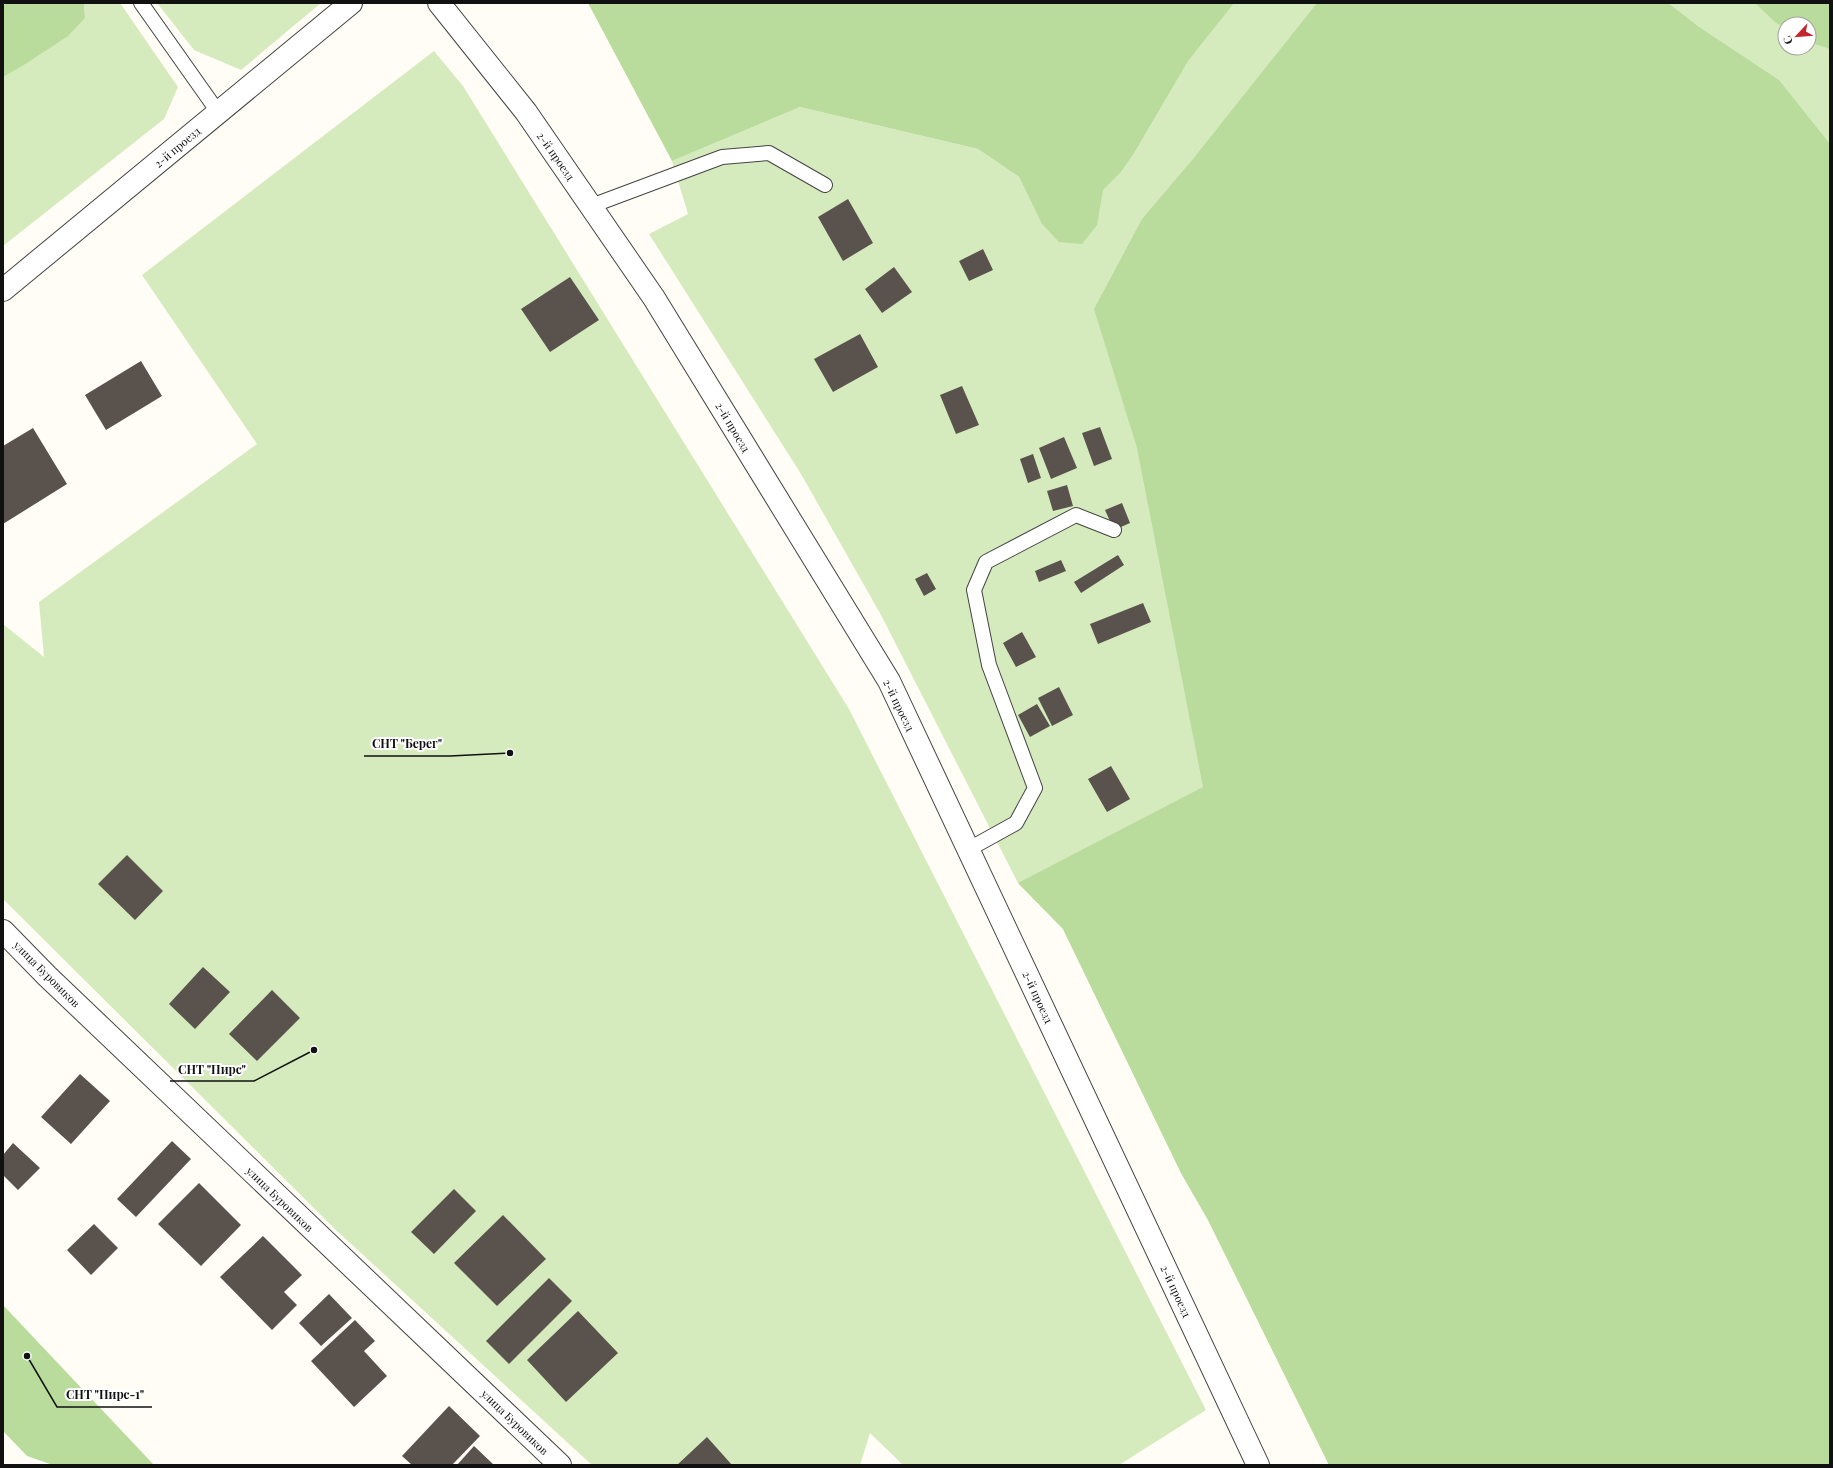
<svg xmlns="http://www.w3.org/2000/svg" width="1833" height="1468" font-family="'Playfair Display',serif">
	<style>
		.green { fill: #d5ebbd; fill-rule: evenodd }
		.forest { fill: #b9dc9c }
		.building { fill: #5a524d }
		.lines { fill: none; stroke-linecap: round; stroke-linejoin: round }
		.lane-casing { stroke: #444; stroke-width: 16 }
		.street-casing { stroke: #444; stroke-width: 24 }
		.lane { stroke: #fff; stroke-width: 14 }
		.street { stroke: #fff; stroke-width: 22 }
		.labels { text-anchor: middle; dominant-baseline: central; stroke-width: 4; stroke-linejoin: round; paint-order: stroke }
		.street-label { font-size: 11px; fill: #111; stroke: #fff }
		.leader { fill: none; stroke: #111; stroke-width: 1.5 }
		.callout-dot { fill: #111; stroke: #fff; stroke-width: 1.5 }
		.callout-label { font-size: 12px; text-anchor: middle; font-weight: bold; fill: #111; stroke: #fff; stroke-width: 4; stroke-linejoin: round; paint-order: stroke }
	</style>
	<rect width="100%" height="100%" fill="#fffdf5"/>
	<path class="green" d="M84,3h36l58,84 -14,32 -161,127v-169l82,-59z
		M157,3h164l-80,67 -47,-20z
		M1098,3h732v1462h-501l-121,-245 -27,-47 -118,-244 -45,-46 -137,-268 -80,-141 -152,-240 39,-20 -16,-53 128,-54 178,42 41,28 23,46zM1785,24h24v24h-24z
		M434,51l29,35 386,623 357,701 -87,55h-216l-33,-32 -10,32h-268l-255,-234 -334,-332v-275l41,33 -5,-55 218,-158 -115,-169z"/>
	<path class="forest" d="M8,3h76l1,15 -17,18 -41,27 -24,14v-72z
		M588,3h646l-46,58 -54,92 -14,20 -17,17 -6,35 -15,19 -23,-2 -17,-18 -23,-47 -41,-28 -178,-42 -128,54z
		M1317,3h351l31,24 80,53 51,64v1321h-501l-121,-245 -27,-47 -118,-244 -45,-46 185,-96 -66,-339 -43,-139 48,-90 51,-60z
		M1755,3h75v46l-21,-7v-18h-24v4l-10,-6z
		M3,1305l151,160h-101l-26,-9 -24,-25z"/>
	<path class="building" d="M848,199l25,44 -30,18 -25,-44z
		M983,249l10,21 -24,11 -10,-20z
		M894,267l18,25 -30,21 -17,-24z
		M570,277l29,43 -49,32 -29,-43z
		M860,334l18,33 -45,25 -19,-33z
		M141,361l21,35 -56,34 -21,-35z
		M962,386l17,39 -23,9 -16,-39z
		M1100,427l12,32 -18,7 -12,-33z
		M33,428l34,56 -64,40v-78z
		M1064,437l13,31 -26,11 -12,-31z
		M1033,454l8,24 -13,5 -8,-24z
		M1067,485l6,21 -20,5 -6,-20z
		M1122,503l8,20 -16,7 -9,-20z
		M1118,555l6,10 -43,28 -7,-11z
		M1061,560l5,11 -27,11 -4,-11z
		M927,573l9,16 -12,7 -9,-17z
		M1143,603l8,19 -53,22 -8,-20z
		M1022,632l14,25 -20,10 -13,-24z
		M1059,687l14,28 -21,11 -14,-28z
		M1037,704l13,22 -20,11 -12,-22z
		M1111,766l19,33 -23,13 -19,-33z
		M127,855l36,36 -28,29 -37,-36z
		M203,967l27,25 -35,37 -26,-25z
		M272,990l28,28 -43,43 -28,-27z
		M80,1074l30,27 -39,43 -30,-27z
		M172,1141l19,18 -55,58 -19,-18z
		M13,1143l27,25 -22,22 -15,-15v-20z
		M199,1183l42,42 -40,41 -43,-42z
		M454,1189l22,22 -42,43 -23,-22z
		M503,1215l43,44 -49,47 -43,-43z
		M94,1224l24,24 -27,27 -24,-25z
		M263,1236l39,39 -18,17 13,13 -25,25 -52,-53z
		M549,1278l23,23 -63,63 -23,-23z
		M329,1294l23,24 -31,28 -22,-23z
		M578,1311l40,42 -52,49 -39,-42z
		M355,1320l20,21 -11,10 23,25 -33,31 -43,-46z
		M449,1406l31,30 -28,29h-40l-10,-9z
		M707,1437l25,28h-55z
		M474,1446l20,19h-37z"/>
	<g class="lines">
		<g class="lane-casing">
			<path id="lane" d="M141,3l77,109
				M591,206l131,-49 47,-4 56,32
				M969,849l47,-26 19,-35 -46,-123 -15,-75 12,-28 90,-47 38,15"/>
		</g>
		<g class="street-casing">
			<path id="street" d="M439,3l87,109 128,186 235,383 369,784
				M3,290l348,-287
				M3,931l44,45 513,489"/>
		</g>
		<use href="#lane" class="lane"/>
		<use href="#street" class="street"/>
	</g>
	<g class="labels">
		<g class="street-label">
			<text transform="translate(177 147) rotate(-40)">2-й проезд</text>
			<text transform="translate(556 156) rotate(55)">2-й проезд</text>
			<text transform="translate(733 427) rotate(59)">2-й проезд</text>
			<text transform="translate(899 705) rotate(64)">2-й проезд</text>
			<text transform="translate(47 974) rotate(45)">улица Буровиков</text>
			<text transform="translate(1038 997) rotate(65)">2-й проезд</text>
			<text transform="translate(280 1199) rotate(44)">улица Буровиков</text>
			<text transform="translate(1176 1291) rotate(65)">2-й проезд</text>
			<text transform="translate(515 1422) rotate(44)">улица Буровиков</text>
		</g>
	</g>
	<path class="leader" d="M510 753L450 756H364M314 1050L254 1081H170M27 1356L57 1407H152"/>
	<g class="callout-dot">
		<circle cx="510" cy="753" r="4"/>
		<circle cx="314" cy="1050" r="4"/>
		<circle cx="27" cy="1356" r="4"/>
	</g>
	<g class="callout-label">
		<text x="407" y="748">СНТ "Берег"</text>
		<text x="212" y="1074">СНТ "Пирс"</text>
		<text x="105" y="1399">СНТ "Пирс-1"</text>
	</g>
	<rect width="1833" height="1468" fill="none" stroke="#111111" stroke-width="8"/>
	<g transform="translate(1797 36) rotate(244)"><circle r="19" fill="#ffffff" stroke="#a0a0a0"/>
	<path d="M0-3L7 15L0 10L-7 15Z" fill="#c4262e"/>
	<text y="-6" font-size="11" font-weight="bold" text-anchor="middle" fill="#111111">С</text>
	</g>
</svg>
